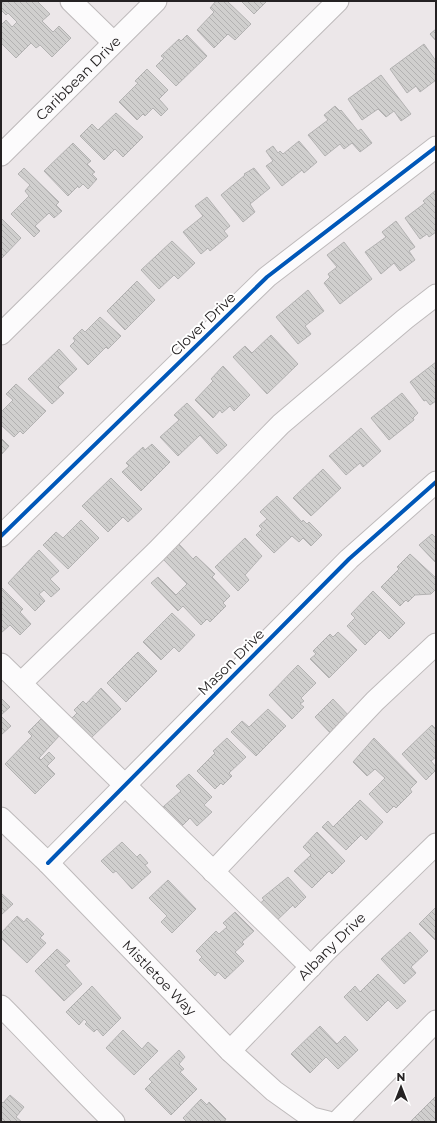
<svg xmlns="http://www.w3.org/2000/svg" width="437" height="1123" font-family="Montserrat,sans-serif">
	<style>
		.building { fill: url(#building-back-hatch); stroke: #b3b2b2 }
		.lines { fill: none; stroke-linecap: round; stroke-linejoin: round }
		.minor-casing { stroke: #bebabb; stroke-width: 23 }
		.minor { stroke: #fcfbfc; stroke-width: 21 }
		.cycleway-casing { stroke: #fff; stroke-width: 6 }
		.cycleway { stroke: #0057b8; stroke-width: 4 }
		.labels { text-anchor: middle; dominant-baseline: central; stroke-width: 4; stroke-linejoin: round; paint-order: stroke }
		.street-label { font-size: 14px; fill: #252223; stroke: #fff }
	</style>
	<defs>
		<pattern id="building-back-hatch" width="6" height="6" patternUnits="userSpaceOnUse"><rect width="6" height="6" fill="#d0cfce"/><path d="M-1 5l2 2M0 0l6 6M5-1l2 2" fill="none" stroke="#b2b1b1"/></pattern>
	</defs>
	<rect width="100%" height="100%" fill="#ece7e9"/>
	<path class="building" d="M1,1h36l13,13 -8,7 11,11 6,-6 12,12 -19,19 -12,-12 -4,3 -5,-5 -15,15 -15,-15v-18l5,-5 6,7 5,-5 -9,-9 -2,2 -5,-5z
		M216,1h11l24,23 -16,16 -7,-6 -14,14 -17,-18 17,-18 -4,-4z
		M241,1h26l-13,13z
		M436,29v12l-6,-7z
		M187,35l20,21 -31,30 -20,-20 8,-8 -3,-2 18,-17 2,2z
		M424,44l12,17v19l-16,12 -4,-6 -9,7 -17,-24z
		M147,69l21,21 -9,9 9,10 -7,7 -8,-8 -8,8 -2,-2 -6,6 -18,-18 19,-19 -3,-2z
		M381,75l30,39 -10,7 -7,-10 -8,6 -8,-8 -16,11 -14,-21z
		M335,106l5,5 1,-1 17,21 3,-2 11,14 -12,9 -8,-9 -8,6 -4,-5 -15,12 -17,-21 20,-15 -4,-5z
		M116,113l27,24 -20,20 -8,-8 -11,11 -24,-24 12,-12 6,6z
		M299,141l18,21 -13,11 -2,-3 -20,16 -16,-20 7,-5 -7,-10 7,-5 5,7 2,-2 3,3z
		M73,143l18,18 -4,3 8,8 -3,2 5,5 -9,10 -5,-5 -4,4 -1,-2 -10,10 -24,-25z
		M24,168l35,34 -3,3 6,6 -8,7 -5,-5 -14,13 5,5 -6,6 -23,-23 18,-18 -4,-5 5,-6 -12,-11z
		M254,168l16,20 -20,16 5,8 -12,10 -22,-27 24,-20 -1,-1z
		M436,190v42l-7,5 -2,-3 -7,5 -15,-21 20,-15 -2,-2z
		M207,197l23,29 -6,5 4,5 -18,15 -2,-3 -7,6 -18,-22 20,-16 -8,-10z
		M2,219l19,19 -20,21v-39z
		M396,221l19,26 -6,4 6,9 -15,11 -6,-8 -13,11 -16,-22 21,-15 -4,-5z
		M172,241l23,22 -17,16 -4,-4 -15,14 -18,-19z
		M344,242l28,37 -32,25 -16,-21 6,-6 -2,-3 9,-7 -10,-12z
		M137,281l18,19 -30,30 -18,-19z
		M308,290l16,21 -19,15 6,8 -13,10 -22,-27z
		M100,317l21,19 -13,13 -2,-2 -18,18 -18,-19 5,-5 -2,-3 9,-9 3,3z
		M271,335l27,29 -31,30 -34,-37 12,-11 7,7z
		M59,349l18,20 -19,18 6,6 -12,11 -24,-25z
		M436,362v39l-6,4 -4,-5 -2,1 -14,-19z
		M223,366l27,29 -16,16 -4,-5 -8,7 -2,-3 -7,8 -18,-18 18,-19 -2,-2z
		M16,384l30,27 -23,23 -3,-3 -6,6 -13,-12v-13l12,-12 -7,-6z
		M402,393l16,20 -5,5 1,2 -25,20 -18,-22z
		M187,403l40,42 -10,9 -17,-19 -22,21 -18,-19 19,-17 -5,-5z
		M361,428l20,23 -18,16 -3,-4 -14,12 -17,-19z
		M1,438l8,8 -8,9z
		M152,444l18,18 -29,29 -19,-19 7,-6 -3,-3 17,-16 2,3z
		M323,469l18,19 -30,28 -18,-18z
		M111,478l31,31 -14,13 -5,-5 -15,15 -26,-26z
		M277,496l25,26 1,-2 4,4 2,-2 13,13 -11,11 -8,-8 -4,4 -7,-6 -18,17 -18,-18 6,-6 -3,-3 8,-7 -7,-7z
		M81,520l18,18 -31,31 -25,-24 13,-13 7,6z
		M432,534l4,4v25l-17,-18z
		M245,538l17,18 -17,19 4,5 -11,11 -23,-24z
		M178,543l15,16 3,-3 19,18 -3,3 18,19 -7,7 3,3 -16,16 -3,-3 -6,6 -18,-19 -5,5 -27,-28 7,-6 18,18 11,-11 -24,-25z
		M39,550l20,21 -9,8 10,10 -9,8 -7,-7 -5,4 6,7 -10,10 -27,-28z
		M410,554l26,24v11l-5,5 -16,1 -7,7 -2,-2 -6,6 -19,-19 18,-18 -2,-2z
		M1,587l22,22 -3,3 11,12 -11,11 -10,-10 -9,8z
		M373,591l32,32 -16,16 -9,-9 -15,15 -18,-19 8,-8 -4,-4z
		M172,613l23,22 -16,17 -5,-5 -13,13 -18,-18z
		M338,632l19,18 -28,28 -19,-19 6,-5 -3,-3 17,-17 3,3z
		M138,652l19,19 -31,31 -19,-19z
		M298,665l18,18 -15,15 3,3 -4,3 4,3 -12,12 -23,-24z
		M101,688l20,21 -31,30 -19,-20 6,-6 -3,-3 9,-9 3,3z
		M1,698l9,9 -9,8z
		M333,699l19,20 -18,18 -19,-20z
		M268,709l18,17 -30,30 -25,-24 11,-11 7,6z
		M1,716l10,10 -10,9z
		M42,718l18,17 -21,23 2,2 8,-8 6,6 -8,8 8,8 -20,20 -30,-30 27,-28 -4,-4z
		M432,725l4,4v28l-5,4 5,6v3l-10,10 -24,-26z
		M227,738l19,19 -17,16 3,3 -9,9 -2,-2 -6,6 -18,-18 18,-18 -2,-2z
		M374,738l43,44 -7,7 2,3 -16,16 -2,-2 -7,7 -18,-19 16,-16 -10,-9 -8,7 -14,-14z
		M189,774l23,23 -8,8 8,7 -15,14 -7,-8 -10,10 -18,-18 3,-2 -2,-1 18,-16 -5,-5z
		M360,800l23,22 -17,18 -5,-5 -15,15 -24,-23 6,-6 5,6z
		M317,832l28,29 -13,13 -3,-3 -17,17 -18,-17 17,-16 -8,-8z
		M122,842l15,15 3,-3 8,9 -3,2 6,7 -19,17 -16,-18 -3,2 -12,-12z
		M288,877l18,20 -11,11 -2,-3 -20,19 -16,-18 7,-6 -2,-2z
		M168,880l28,29 -24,24 -11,-11 6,-6 -18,-18z
		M1,893l12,11 -12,11z
		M436,907v34l-17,-17z
		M235,912l19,19 -12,11 2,2 -9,8 9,9 -19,18 -7,-7 -3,4 -16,-16 3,-3 -6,-6 20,-20 3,3 8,-7 -4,-4z
		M17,916l7,6 3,-4 17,16 -4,4 6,5 -19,20 -26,-25v-5z
		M410,932l18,19 -17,16 5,6 -12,11 -23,-25z
		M57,949l13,12 -5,4 17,19 -18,17 -29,-30z
		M378,974l28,27 -9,8 -9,-9 -21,21 -23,-24 11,-11 5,6z
		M92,986l29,32 -18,18 -6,-7 -3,3 -9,-8 2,-2 -3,-3 -5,6 -13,-13z
		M320,1026l17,18 8,-8 13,14 -20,19 -12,-12 -16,16 -19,-19z
		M123,1030l19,19 6,-7 10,9 -24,24 -28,-27z
		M179,1050l6,7 -6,7 5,5 -4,3 17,17 -26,26 -26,-26 7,-7 -3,-3z
		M10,1095l14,12 -8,10 6,5h-21v-21l2,2z
		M436,1096v26h-26z
		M201,1099l6,6 2,-3 17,17 -2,3h-37l-4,-4z"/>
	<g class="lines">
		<g class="minor-casing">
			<g id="minor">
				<path d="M71,1l42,41"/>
				<path id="s1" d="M1,155l155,-154"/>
				<path d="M1,334l337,-333"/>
				<path d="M1,536l266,-259 169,-130"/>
				<path d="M1,664l310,303"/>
				<path d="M21,683l135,-131 125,-128 124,-105 31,-24"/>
				<path id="s2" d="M1,818l47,45 182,188 44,40 38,27 16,4"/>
				<path d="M48,863l301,-304 87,-77"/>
				<path d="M213,872l162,-171 61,-57"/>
				<path d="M1,1006c38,38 74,78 113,116"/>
				<path id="s3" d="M230,1051l96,-100 110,-107"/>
				<path d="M337,1122l99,-101"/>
			</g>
		</g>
		<use href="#minor" class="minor"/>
		<g class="cycleway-casing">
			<path id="cycleway" d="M1,536l266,-259 169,-130
				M48,863l301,-304 87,-77"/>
		</g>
		<use href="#cycleway" class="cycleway"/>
	</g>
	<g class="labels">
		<g class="street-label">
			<text stroke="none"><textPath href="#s1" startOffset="109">Caribbean Drive</textPath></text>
			<text transform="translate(203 324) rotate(-44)">Clover Drive</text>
			<text transform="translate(231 662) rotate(-45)">Mason Drive</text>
			<text stroke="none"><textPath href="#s3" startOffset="146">Albany Drive</textPath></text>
			<text stroke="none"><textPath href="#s2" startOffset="225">Mistletoe Way</textPath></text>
		</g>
	</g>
	<rect width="437" height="1123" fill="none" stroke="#252223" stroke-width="4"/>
	<g transform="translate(401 1087)" stroke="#ffffff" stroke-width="3" paint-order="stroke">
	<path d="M0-3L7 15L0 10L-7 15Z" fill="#252223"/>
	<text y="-6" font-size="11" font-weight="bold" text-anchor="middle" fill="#252223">N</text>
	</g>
</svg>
